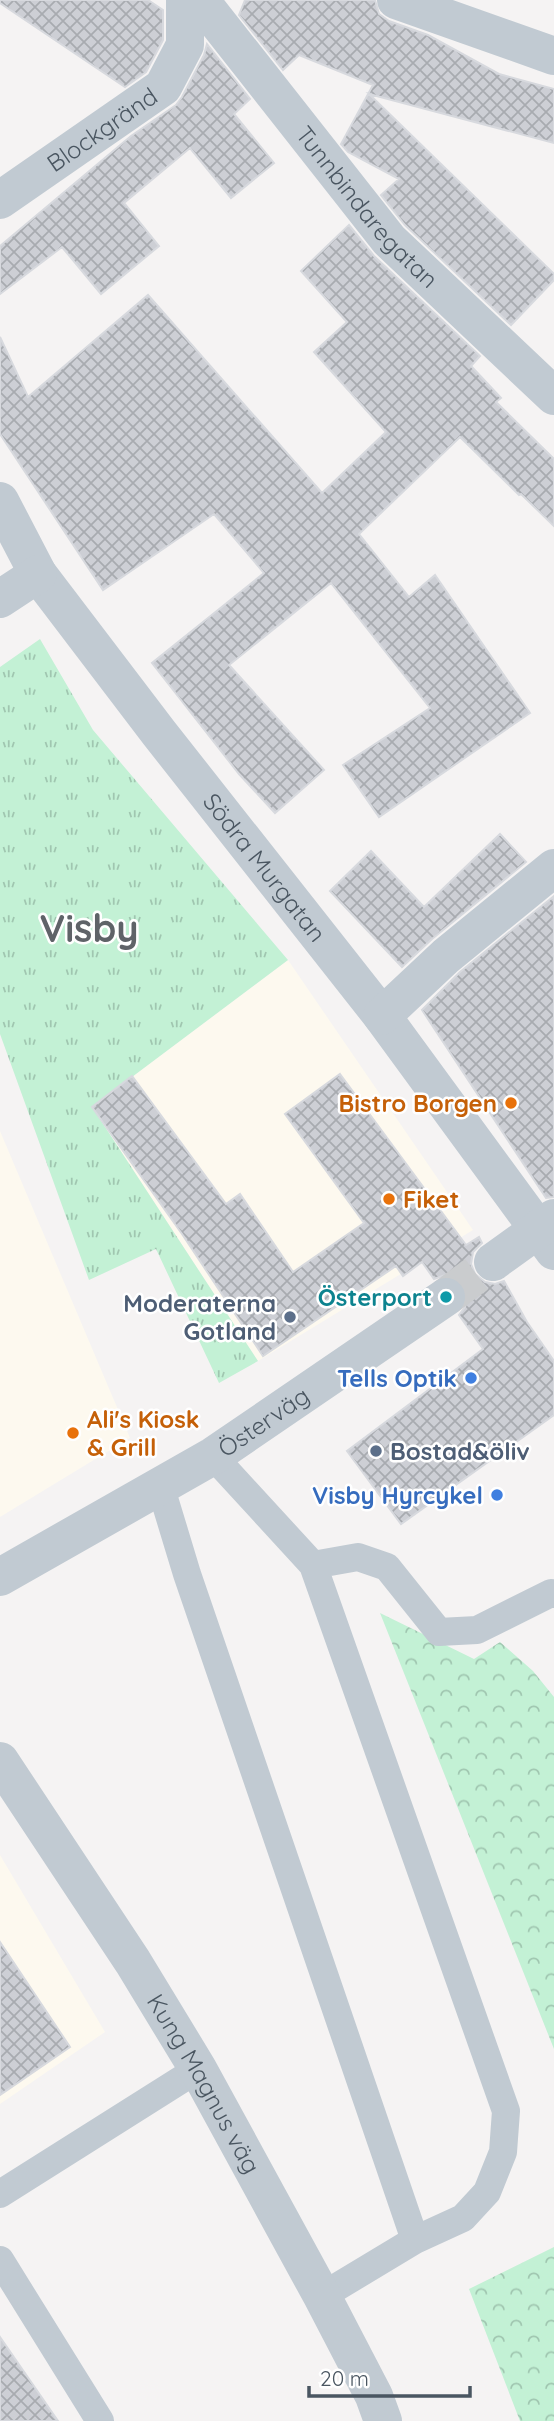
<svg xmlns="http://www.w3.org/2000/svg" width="554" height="2421" font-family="Quicksand,sans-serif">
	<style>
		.commercial { fill: #fdf9ef }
		.grass { fill: url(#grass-tufts) }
		.forest { fill: url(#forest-crowns) }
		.building { fill: url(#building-cross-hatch); stroke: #d7d9de; stroke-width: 2 }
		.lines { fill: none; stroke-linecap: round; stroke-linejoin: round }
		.street-tunnel { stroke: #caccce; stroke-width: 38; stroke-dasharray: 38 19; stroke-linecap: butt }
		.lane { stroke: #c1cad2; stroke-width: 28 }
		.street { stroke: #c1cad2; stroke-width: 38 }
		.food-dot { fill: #e8710a; stroke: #fff; stroke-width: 2.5 }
		.culture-dot { fill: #0f9aa8; stroke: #fff; stroke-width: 2.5 }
		.service-dot { fill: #5c6f8a; stroke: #fff; stroke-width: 2.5 }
		.shop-dot { fill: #3f7fe0; stroke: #fff; stroke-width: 2.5 }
		.labels { text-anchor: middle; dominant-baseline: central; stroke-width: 5; stroke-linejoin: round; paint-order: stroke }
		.street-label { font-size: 24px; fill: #4a5661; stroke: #fff }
		.food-label { font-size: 24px; font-weight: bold; fill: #c56008; stroke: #fff; text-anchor: start }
		.culture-label { font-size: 24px; font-weight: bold; fill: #0d838f; stroke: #fff; text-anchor: end }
		.service-label { font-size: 24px; font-weight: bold; fill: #4e5e75; stroke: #fff; text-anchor: end }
		.shop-label { font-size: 24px; font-weight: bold; fill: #366cbe; stroke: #fff; text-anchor: end }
		.town-label { font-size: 38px; font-weight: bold; fill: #5f6368; stroke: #fff }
	</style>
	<defs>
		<pattern id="grass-tufts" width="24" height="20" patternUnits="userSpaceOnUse" patternTransform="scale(1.75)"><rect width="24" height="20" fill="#c3f1d5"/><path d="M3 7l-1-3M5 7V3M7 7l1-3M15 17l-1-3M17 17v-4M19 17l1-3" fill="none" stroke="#a0c6b0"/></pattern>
		<pattern id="forest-crowns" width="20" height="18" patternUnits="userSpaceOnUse" patternTransform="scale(1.75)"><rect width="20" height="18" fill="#c3f1d5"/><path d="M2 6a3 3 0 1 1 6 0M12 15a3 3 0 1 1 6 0" fill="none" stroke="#a0c6b0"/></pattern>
		<pattern id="building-cross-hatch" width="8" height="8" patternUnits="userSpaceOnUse" patternTransform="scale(1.75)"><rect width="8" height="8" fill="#cdcfd5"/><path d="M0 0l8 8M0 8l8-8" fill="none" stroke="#a8abb0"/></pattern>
	</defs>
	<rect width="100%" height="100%" fill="#f5f3f3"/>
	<path class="commercial" d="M288,960l185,270 -215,131 -166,-254z
		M0,1131l130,307 -130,79z
		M0,1855l105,177 -105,72z"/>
	<path class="grass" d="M40,639l53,91 195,230 -196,147 166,254 -39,22 -63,-134 -67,31 -89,-246v-367z"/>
	<path class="forest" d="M380,1613l94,46 26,-17 33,29 21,26v352z
		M554,2247v174h-34l-51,-132z"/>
	<path class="building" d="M0,0h148l15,10v30l-17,32 -21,15 -125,-84z
		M245,0h130l4,14 10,7 39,14 71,39 55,15v54l-185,-49 185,180v6l-43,45 -106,-100 -24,-30 18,-16 -51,-27 -7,-8 32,-59 -74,-30 -16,15 -44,-55z
		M207,44l43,55 -16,15 40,49 -43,35 -41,-50 -66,55 35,43 -58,48 -39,-47 -62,47v-48l131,-110 45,-31 6,-8 22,-42z
		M349,225l25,31 106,100 -9,10 30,32 -5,4 58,57v67l-33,-32 -2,1 -59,-58 -101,97 50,63 26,-22 95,138 -151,104 -36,-52 87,-57 -99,-125 -102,82 95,105 -49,43 -36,-39 -87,-111 112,-90 -50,-59 -111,76 -103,-156v-97l28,60 120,-102 174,198 64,-61 -72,-80 33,-30 -46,-51z
		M500,834l26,28 -94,77 -30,28 -72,-76 41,-40 53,56z
		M554,896v301l-8,1 -124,-188 38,-38z
		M340,1074l126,171 13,-8 3,6 -9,9 -2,12 4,10 10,8 10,2 9,-3 23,41 27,39v54l-153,109 -54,-73 136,-102 -24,-34 6,-8 3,-11 -4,-12 -8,-6 -11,-3 -11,4 -12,-17 -19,14 -7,-10 -133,90 -81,-122 -90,-127 40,-31 94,128 14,-10 53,78 71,-49 -79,-109z
		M0,1942l70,105 -70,48z
		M0,2337l58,84h-58z"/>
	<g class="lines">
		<path class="street-tunnel" d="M446,1297l47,-35"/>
		<path class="lane" d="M213,1456l100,109 193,546 -3,41 -16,40 -24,26 -48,22 -93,56
			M160,1485l27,89 228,666
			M313,1565l45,-8 29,10 52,65 38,-2 74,-37 3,1
			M0,2194l198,-125
			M0,2260l100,161"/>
		<g class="street">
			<path id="s1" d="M200,0l189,240 165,156"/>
			<path d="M396,0l158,56"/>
			<path id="s2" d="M0,200l163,-113 22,-42v-45"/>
			<path id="s3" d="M0,501l38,73 121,159 223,283 172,235"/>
			<path d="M0,599l38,-25"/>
			<path d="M382,1016l64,-60 108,-88"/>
			<path d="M493,1262l61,-44"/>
			<path id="s4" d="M0,1577l213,-121 233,-159"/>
			<path id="s5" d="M0,1761l133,201 65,107 124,227 52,100 9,25"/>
		</g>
	</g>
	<g class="food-dot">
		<circle cx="511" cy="1103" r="7"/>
		<circle cx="389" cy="1199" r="7"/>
		<circle cx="73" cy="1433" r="7"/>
	</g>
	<circle class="culture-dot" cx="446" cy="1297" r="7"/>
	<g class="service-dot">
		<circle cx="290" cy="1317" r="7"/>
		<circle cx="376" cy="1451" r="7"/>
	</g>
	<g class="shop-dot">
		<circle cx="471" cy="1378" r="7"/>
		<circle cx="497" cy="1495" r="7"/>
	</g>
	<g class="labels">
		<g class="street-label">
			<text stroke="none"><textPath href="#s2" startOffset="124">Blockgränd</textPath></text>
			<text stroke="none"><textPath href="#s1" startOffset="266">Tunnbindaregatan</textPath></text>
			<text stroke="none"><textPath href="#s3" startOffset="453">Södra Murgatan</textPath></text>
			<text stroke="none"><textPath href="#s4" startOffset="306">Österväg</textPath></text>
			<text stroke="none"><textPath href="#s5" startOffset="382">Kung Magnus väg</textPath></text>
		</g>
		<g class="food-label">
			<text x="497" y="1103" text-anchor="end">Bistro Borgen</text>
			<text x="403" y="1199">Fiket</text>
			<text x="87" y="1419">Ali's Kiosk<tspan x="87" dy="28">&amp; Grill</tspan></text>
		</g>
		<g class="culture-label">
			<text x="432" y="1297">Österport</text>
		</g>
		<g class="service-label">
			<text x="276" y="1303">Moderaterna<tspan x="276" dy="28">Gotland</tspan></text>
			<text x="390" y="1451" text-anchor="start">Bostad&amp;öliv</text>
		</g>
		<g class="shop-label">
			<text x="457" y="1378">Tells Optik</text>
			<text x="483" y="1495">Visby Hyrcykel</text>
		</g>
		<g class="town-label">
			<text x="89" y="928">Visby</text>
		</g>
	</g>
	<path d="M309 2386v10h161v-10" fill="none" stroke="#4a5661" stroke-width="3.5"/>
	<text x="320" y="2386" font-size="21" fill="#4a5661" stroke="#ffffff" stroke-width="5" paint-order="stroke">20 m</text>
</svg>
